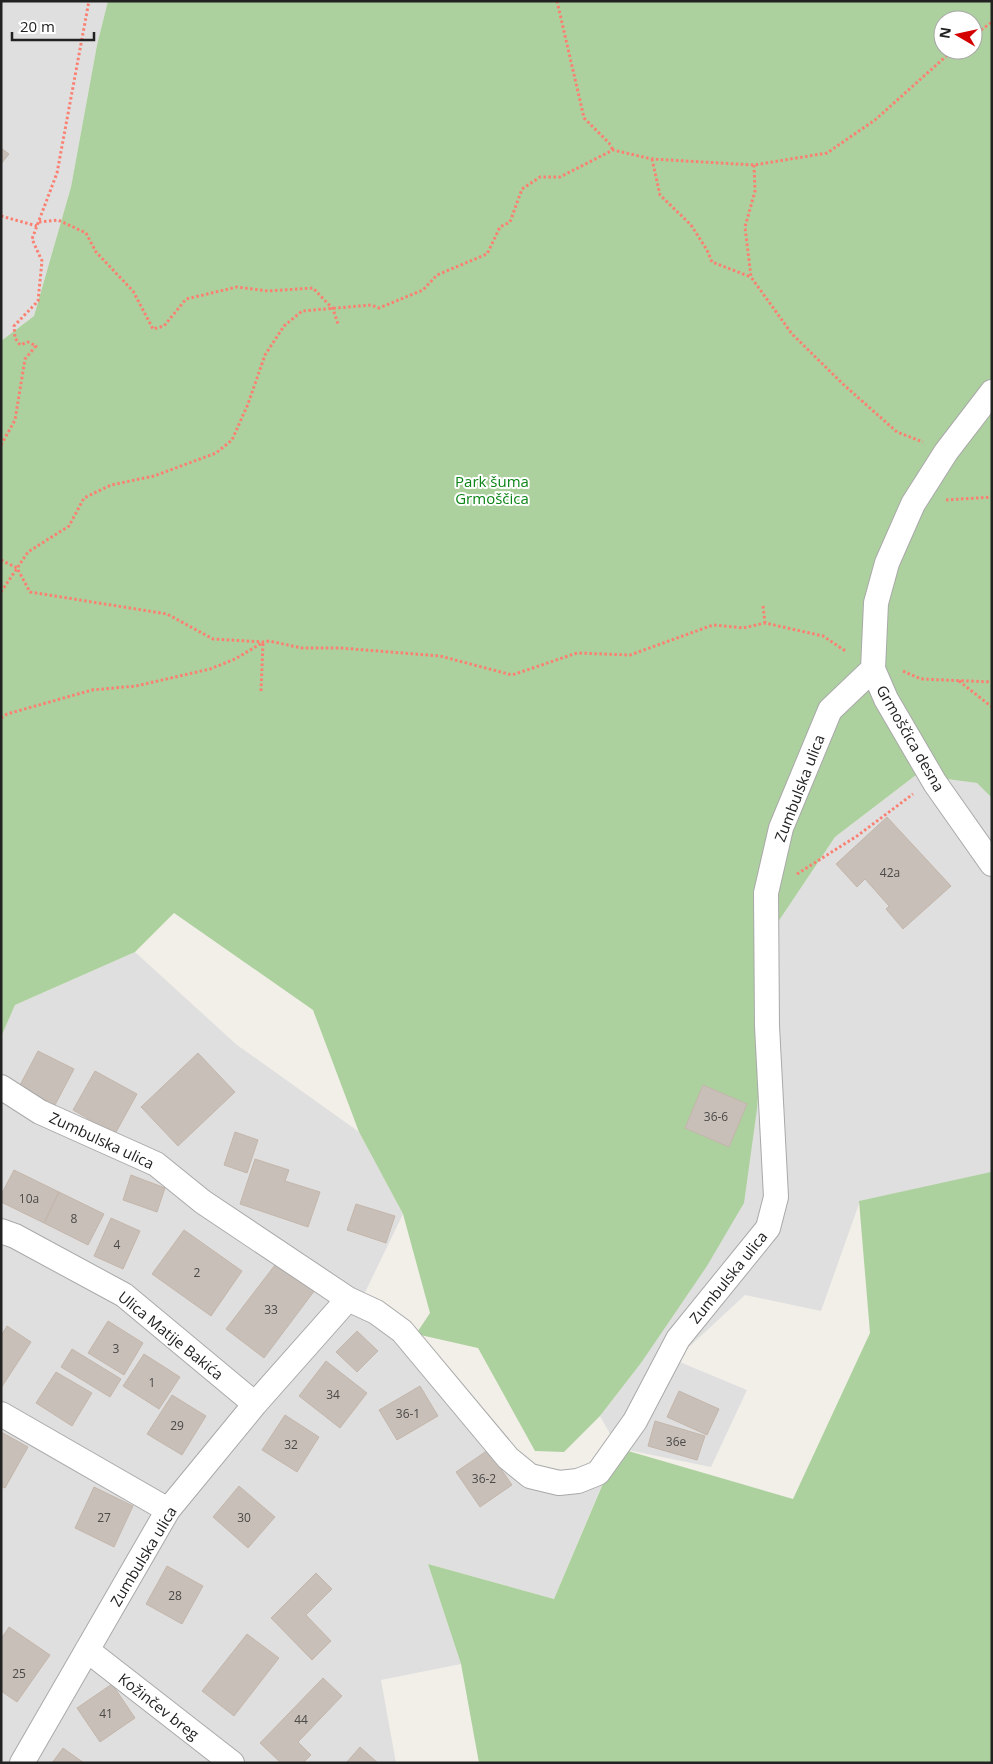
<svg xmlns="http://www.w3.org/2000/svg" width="993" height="1764" font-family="'Open Sans',sans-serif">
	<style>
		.residential { fill: #e0dfdf }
		.forest { fill: #add19e; fill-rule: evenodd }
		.building { fill: #c7bfb8; stroke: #c4b6ab }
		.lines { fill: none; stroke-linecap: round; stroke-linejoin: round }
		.minor-casing { stroke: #a9a9a9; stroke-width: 26 }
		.path { stroke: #fa8072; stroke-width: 3; stroke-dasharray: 2.5 2.5; stroke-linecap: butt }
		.minor { stroke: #fff; stroke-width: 24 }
		.labels { text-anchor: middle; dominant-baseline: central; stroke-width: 4; stroke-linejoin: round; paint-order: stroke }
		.number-label { font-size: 12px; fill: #4b4948 }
		.park-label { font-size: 15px; fill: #0c8416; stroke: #fff }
		.street-label { font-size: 15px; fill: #222; stroke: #fff }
	</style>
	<rect width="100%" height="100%" fill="#f2efe9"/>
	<path class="residential" d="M1,1h107l-11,44 -26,142 -37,129 -33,25z
		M916,775l61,8 15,15v375l-132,28 -39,110 -76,-16 -70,65 72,30 -36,77 -93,-19 -18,-32 41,-53 116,-254 15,-178 63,-94z
		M135,952l102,93 122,87 44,82 -48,99 38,19 141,154 70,-6 -50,119 -126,-35 33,100 -80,16 15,83h-395v-726l14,-32z"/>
	<path class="forest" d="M108,1h884v797l-15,-15 -61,-8 -81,62 -63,94 -15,178 -13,94 -37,63 -66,97 -41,53 -36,36 -29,-1 -57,-103 -62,-14 14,-21 -27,-99 -44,-82 -46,-122 -139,-97 -39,39 -120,53 -14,32v-696l33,-25 37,-129 26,-142zM943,20h30v30h-30z
		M991,1172l1,591h-513l-18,-99 -33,-100 126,35 64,-151 175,51 77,-166 -11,-132z"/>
	<path class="building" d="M1,148l8,6 -8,10z
		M887,817l64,69 -48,43 -17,-20 3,-3 -24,-27 -8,8 -21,-23z
		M38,1051l36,18 -19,36 -36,-18z
		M198,1053l37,39 -57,54 -37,-39z
		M95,1071l42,23 -22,40 -42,-24z
		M703,1085l44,19 -18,43 -44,-19z
		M235,1132l23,8 -11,33 -23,-8z
		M255,1159l34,11 -4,11 35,11 -12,35 -68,-23z
		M14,1170l45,22 -15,31 -43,-21v-7z
		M131,1175l34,13 -8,24 -34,-12z
		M59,1192l45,22 -16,31 -44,-22z
		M356,1204l39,12 -9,27 -39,-13z
		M111,1218l29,13 -17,38 -29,-13z
		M184,1230l58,41 -31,45 -59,-42z
		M278,1261l37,29 -51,68 -38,-29z
		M108,1321l35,22 -19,32 -36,-22z
		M7,1326l24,16 -30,46v-52z
		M357,1331l21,20 -21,21 -21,-20z
		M72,1349l49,30 -11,18 -49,-30z
		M144,1354l36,23 -21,32 -36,-23z
		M326,1361l41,32 -27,35 -41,-32z
		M56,1372l36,21 -20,33 -36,-23z
		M420,1386l18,30 -41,24 -18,-30z
		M679,1391l40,18 -12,26 -40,-18z
		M172,1395l34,21 -24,39 -35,-21z
		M285,1415l34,22 -22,35 -35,-22z
		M655,1421l50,15 -8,24 -49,-14z
		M1,1432l27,15 -23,41 -4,-2z
		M488,1450l24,35 -32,22 -24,-35z
		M239,1486l36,31 -27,31 -35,-31z
		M94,1487l39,19 -19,41 -39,-19z
		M167,1566l36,20 -21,38 -36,-20z
		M316,1573l16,16 -26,26 25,26 -19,19 -41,-42z
		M9,1627l41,28 -33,47 -16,-11v-52z
		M247,1634l32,24 -45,58 -32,-25z
		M323,1678l19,18 -44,46 13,13 -8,8h-22l-21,-20z
		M112,1684l23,34 -35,24 -23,-34z
		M360,1747l18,16h-32z
		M63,1748l21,15h-32z"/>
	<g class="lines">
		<g class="minor-casing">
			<path id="minor" d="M992,392l-46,60 -33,52 -26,59 -11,40 -3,66 13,30 49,84 57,81
				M1,1087l39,25 116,52 47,38 145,97 28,13 26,19 106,127 22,18 29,7 19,-2 20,-8 37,-52 43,-82 90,-111 8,-31 -9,-171 -1,-133 15,-65 49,-118 43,-41
				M1,1231l14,5 109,59 131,109
				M1,1414l167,96
				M87,1650l145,113
				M22,1763l146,-253 87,-106 93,-105"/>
		</g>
		<path class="path" d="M557,1l27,117 25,25 4,7
			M973,36l19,-14
			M652,159l8,36 31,30 16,25 5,12 39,15
			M754,165l1,26 -10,36 6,50 41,57 52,51 53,47 26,10
			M1,216l36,10
			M39,222l19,-2 28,13 10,19 37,39 20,38 11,-3 22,-27 51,-12 31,4 45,-3 20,21 5,15
			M1,445l14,-25 10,-61 11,-13 -8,-4 -8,3 -5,-7 -1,-12 24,-25 4,-40 -10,-22 25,-66 32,-172
			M946,500l46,-3
			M1,560l16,8 13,24 137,22 46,25 50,3 6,-1 33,7h38l100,8 72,19 65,-22 53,2 83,-30 30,3 22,-5 58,13 24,16
			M1,592l27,-40 41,-26 15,-28 27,-13 43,-9 62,-23 16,-13 16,-36 17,-49 19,-29 18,-15 69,-6 8,3 44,-18 14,-15 50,-21 13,-27 10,-5 12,-33 18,-12h20l53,-27 39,9 102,6 73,-12 48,-33 78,-70
			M763,606l2,17
			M903,671l18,8 71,3
			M959,681l33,26
			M261,691l2,-48
			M1,718l6,-4 85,-24 44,-4 74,-17 25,-10 27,-16
			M797,874l60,-38 56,-42"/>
		<use href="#minor" class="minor"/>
	</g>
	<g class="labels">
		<g class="number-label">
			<text x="890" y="872">42a</text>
			<text x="716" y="1116">36-6</text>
			<text x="29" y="1198">10a</text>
			<text x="74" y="1218">8</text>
			<text x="117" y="1244">4</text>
			<text x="197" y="1272">2</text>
			<text x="271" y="1309">33</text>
			<text x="116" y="1348">3</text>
			<text x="152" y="1382">1</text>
			<text x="333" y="1394">34</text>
			<text x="408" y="1413">36-1</text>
			<text x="177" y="1425">29</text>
			<text x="676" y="1441">36e</text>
			<text x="291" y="1444">32</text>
			<text x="484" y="1478">36-2</text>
			<text x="104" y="1517">27</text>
			<text x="244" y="1517">30</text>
			<text x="175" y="1595">28</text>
			<text x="19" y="1673">25</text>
			<text x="106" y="1713">41</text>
			<text x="301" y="1719">44</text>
		</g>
		<g class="park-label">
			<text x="492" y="481">Park šuma<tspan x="492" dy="17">Grmoščica</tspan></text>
		</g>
		<g class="street-label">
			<text transform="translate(911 738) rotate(60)">Grmoščica desna</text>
			<text transform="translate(799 788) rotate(-69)">Zumbulska ulica</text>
			<text transform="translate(102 1140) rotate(25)">Zumbulska ulica</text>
			<text transform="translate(728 1277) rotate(-51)">Zumbulska ulica</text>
			<text transform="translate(171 1335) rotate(39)">Ulica Matije Bakića</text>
			<text transform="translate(143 1556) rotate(-59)">Zumbulska ulica</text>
			<text transform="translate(159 1706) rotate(38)">Kožinčev breg</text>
		</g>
	</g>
	<rect width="993" height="1764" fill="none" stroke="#222222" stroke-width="5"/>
	<g transform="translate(958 35) rotate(279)"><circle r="24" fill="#ffffff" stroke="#a7a7a7"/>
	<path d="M0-4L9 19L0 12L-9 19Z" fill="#d40000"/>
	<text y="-8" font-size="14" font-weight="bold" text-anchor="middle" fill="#222222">N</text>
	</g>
	<path d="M12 32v8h82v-8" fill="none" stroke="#222222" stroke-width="2.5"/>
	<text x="20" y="32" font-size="15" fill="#222222" stroke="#ffffff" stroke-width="4" paint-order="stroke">20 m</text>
</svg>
